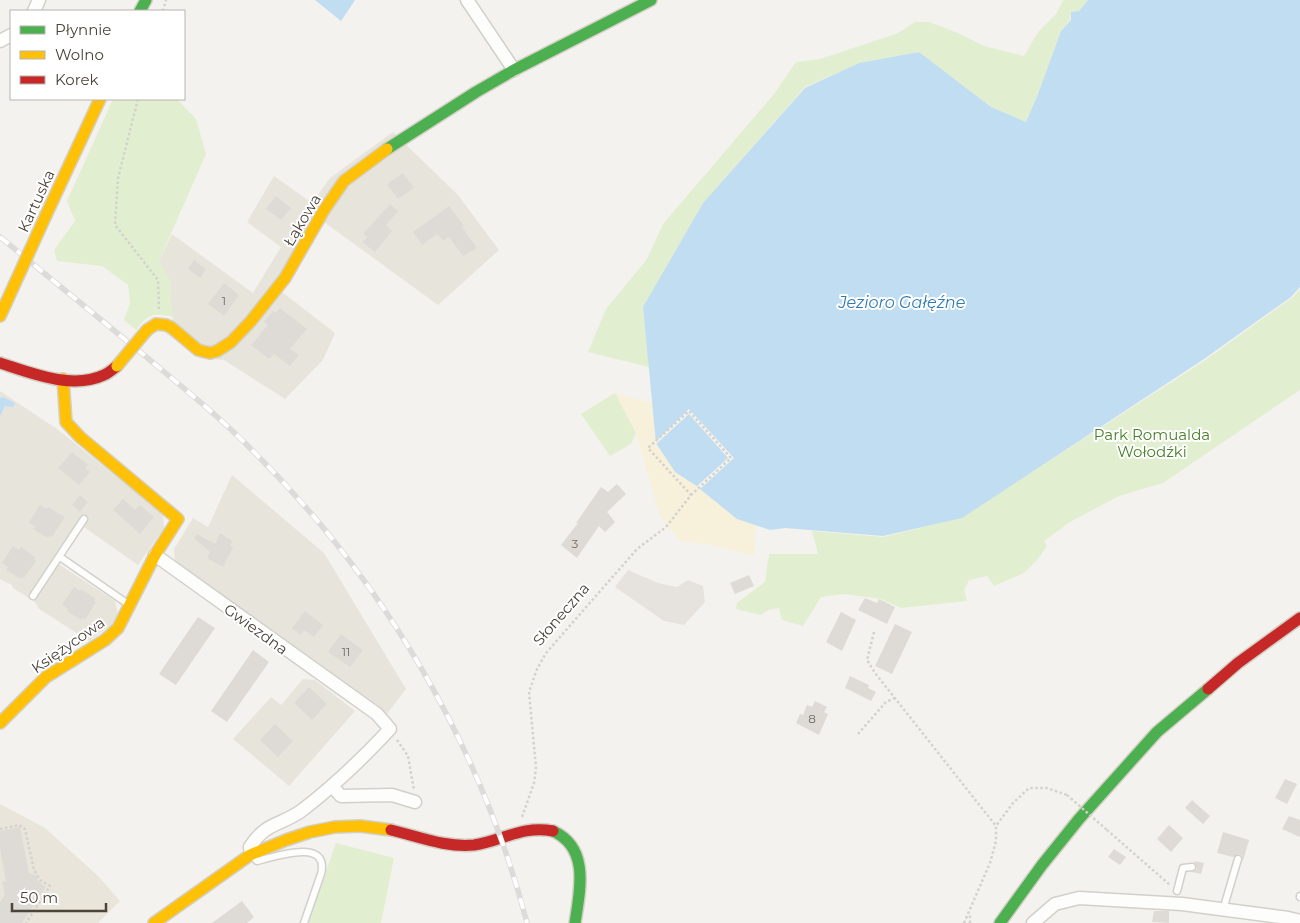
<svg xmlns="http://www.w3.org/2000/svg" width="1300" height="923" font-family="Montserrat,sans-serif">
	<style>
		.residential { fill: #e7e4dc }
		.education { fill: #eae5da }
		.green { fill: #e1eecf }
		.sand { fill: #f7f0da }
		.parking { fill: #e6e3df }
		.water { fill: #c0ddf1 }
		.pier { fill: #f4f2ee }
		.building { fill: #dedbd6 }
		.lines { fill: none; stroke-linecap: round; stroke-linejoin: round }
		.lane-casing { stroke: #d2d0cb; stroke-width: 9 }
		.street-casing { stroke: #d2d0cb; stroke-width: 15 }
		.fast-casing { stroke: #d3cfc5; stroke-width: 14 }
		.slow-casing { stroke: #d3cfc5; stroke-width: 14 }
		.jam-casing { stroke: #d3cfc5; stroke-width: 14 }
		.path { stroke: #d3d2cc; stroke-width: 2.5; stroke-dasharray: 2.5 2.5; stroke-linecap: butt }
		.lane { stroke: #fdfdfc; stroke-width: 6 }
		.street { stroke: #fdfdfc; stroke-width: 12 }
		.fast { stroke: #4caf50; stroke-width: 11 }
		.slow { stroke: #ffc107; stroke-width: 11 }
		.jam { stroke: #c62828; stroke-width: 11 }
		.rail-casing { stroke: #dbdbda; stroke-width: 5.5 }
		.rail { stroke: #fff; stroke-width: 4; stroke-dasharray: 11; stroke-linecap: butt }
		.slow-bridge-casing { stroke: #d3cfc5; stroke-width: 14; stroke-linecap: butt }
		.path-bridge { stroke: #d3d2cc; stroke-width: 2.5; stroke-dasharray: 2.5 2.5; stroke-linecap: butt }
		.slow-bridge { stroke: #ffc107; stroke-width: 11 }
		.labels { text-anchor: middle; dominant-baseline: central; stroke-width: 4; stroke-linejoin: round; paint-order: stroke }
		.number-label { font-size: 12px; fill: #706a61 }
		.street-label { font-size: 15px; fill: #4b4439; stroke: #fff }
		.park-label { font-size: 15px; fill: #4a7f2a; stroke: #fff }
		.water-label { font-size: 16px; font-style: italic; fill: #2e7ab2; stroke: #fff }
	</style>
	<rect width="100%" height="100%" fill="#f4f2ee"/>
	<path class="residential" d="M393,132l65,63 41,55 -61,55 -114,-83 -42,70 53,41 -12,27 -38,39 -61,-39 -24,-2 -33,-24 6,-17 -14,-56 13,-27 81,59 28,-46 -34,-25 27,-46 38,27 18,-25z
		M0,391l57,38 106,85 1,14 -26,37 -57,-40 -24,38 58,38 3,13 -7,11 -22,16 -50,-32 -4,-7 -22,-14 -1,-3 -12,-6z
		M232,475l92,78 82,136 -20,26 -211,-152 -1,-14 19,-31 15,9z
		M303,679l12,1 40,31 -66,75 -56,-47 38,-42 10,8z"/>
	<path class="education" d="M0,804l45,24 53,48 22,25 -22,22h-98z"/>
	<path class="green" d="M1063,0h25l-9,11 -8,1 -1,8 -9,11 -22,60 -13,31 -35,-15 -72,-55 -60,11 -54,24 -102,116 -60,104 6,60 -61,-15 18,-43 41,-50 16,-35 111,-130 22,-32 24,-3 78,-26 17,-11h14l29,11 26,13 40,10 14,-24 18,-18z
		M113,99h64l19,20 10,35 -47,107 11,19 3,37c-19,-5 -25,-3 -37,13l-12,-10 6,-17 -2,-18 -26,-19 -45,-5 -3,-11 21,-29 -8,-20z
		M1300,289v101l-137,93 -44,13 -49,26 -26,19 3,5 -9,13 -14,14 -30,13 -7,-10 -18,4 -5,10 3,11 -66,7 -20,-9 -37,-5 -23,3 -18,29 -21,-6 -3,-12 -11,2 -7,5 -25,-6 1,-6 28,-21 4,-28h49l-6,-23 71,6 78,-19 243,-157 89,-64z
		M615,393l21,40 -5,11 -21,12 -29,-42z
		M336,843l58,15 -13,65h-73z"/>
	<path class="sand" d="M615,393l27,8 11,2 3,40 19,29 20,13 42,34 19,6 -2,31 -41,-11 -33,-4 -20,-25 -24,-83z"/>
	<path class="parking" d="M628,570l30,13 19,4 11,-7 15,6 2,16 -21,23 -20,-4 -49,-34z"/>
	<path class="water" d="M315,0h40l-14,21z
		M1088,0h212v287l-9,10 -87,62 -242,159 -79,18 -98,-8 -15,2 -33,-11 -42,-34 -20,-13 -19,-29 -13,-136 60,-104 102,-115 54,-25 60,-11 72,55 35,15 12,-28 23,-63 10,-11v-8l8,-1z
		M3,397l10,5 2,2 -2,3 -8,-1 -5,10v-18z"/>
	<path class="pier" d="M689,409l45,49 -35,32 -3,-3 32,-29 -39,-44 -34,31 -1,-2z"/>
	<path class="building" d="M403,173l11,15 -16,11 -11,-15z
		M276,196l15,12 -10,12 -15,-11z
		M390,204l8,7 -12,14 6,6 -17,21 -13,-10 5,-5 -4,-3z
		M449,206l15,20 -2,1 15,21 -14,8 -14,-19 -6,4 -6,-7 -15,11 -9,-13z
		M194,260l12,9 -6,9 -12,-9z
		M224,283l15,12 -15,21 -16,-12z
		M280,308l27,21 -17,20 9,6 -9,11 -16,-12 -5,5 -18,-14 17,-20 -4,-3 9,-11 3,2z
		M72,452l16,13 -3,3 5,4 -11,13 -21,-17z
		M617,484l9,10 -19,18 8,10 -10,10 -6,-6 -22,32 -16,-13 17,-22h-2l25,-36 7,5z
		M80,495l8,7 -8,10 -8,-7z
		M123,499l12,11 5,-5 14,12 -14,17 -27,-24z
		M40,505l6,4 2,-2 17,10 -13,20 -3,-1 -1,2 -15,-9 2,-2 -6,-5z
		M220,533l12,8 -2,5 3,2 -10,19 -16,-9 3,-6 -16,-14 3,-4 18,10z
		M13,546l6,4 2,-3 14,10 -1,2 2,2 -12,17 -2,-1 -1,2 -15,-9 2,-3 -6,-4z
		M749,575l5,11 -19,8 -5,-11z
		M74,587l6,4 1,-2 14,9 -1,3 2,1 -11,18 -3,-2 -1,2 -14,-9 1,-2 -6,-5z
		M865,598l12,5 2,-4 16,8 -8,17 -29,-14z
		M305,611l18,14 -9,12 -10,-7 -3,5 -9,-7z
		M841,612l15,8 -14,31 -16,-9z
		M198,617l17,11 -39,57 -17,-11z
		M895,624l17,8 -20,42 -17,-8z
		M341,634l22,16 -13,17 -22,-15z
		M253,650l16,12 -42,60 -16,-11z
		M850,676l19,9 -1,3 8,4 -5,9 -26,-13z
		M309,687l18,17 -15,16 -18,-17z
		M815,701l12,6 -3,5 4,2 -9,21 -23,-12 4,-9 3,1 4,-10 5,2z
		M275,724l18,17 -15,16 -18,-17z
		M1285,779l12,5 -10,20 -12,-6z
		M1192,800l18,16 -7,8 -18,-16z
		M1289,816l11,4v17l-18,-8z
		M1169,825l14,13 -12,14 -14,-13z
		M20,827l9,46 9,3 -1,5 9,6 -24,36h-22v-21l5,-7 -3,-13 4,-1 -6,-32v-18z
		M1223,832l26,8 -6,21 -1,-5 -3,-2 -6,3 -16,-4z
		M1114,849l12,8 -6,8 -12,-8z
		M1194,861l10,2 -3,11 -9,-2 5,-3z
		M242,901l12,16 -7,6h-35z
		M1154,911h15v12l-17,-1z"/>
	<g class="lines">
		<g class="lane-casing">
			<path id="lane" d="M60,557l68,47
				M33,596l51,-77
				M252,855l5,6c17,-4 73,-24 64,13l-17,49
				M1177,891l6,-23 9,-1
				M1300,897v-1
				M1223,910l15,-51"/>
		</g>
		<g class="street-casing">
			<path id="street" d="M467,0l47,70
				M34,11l5,-11
				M0,41l11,-6
				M155,555l222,159 13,15c-27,29 -54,55 -85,79 -22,18 -38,12 -55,39l1,7
				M332,786l9,10 51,-1 23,7
				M1033,923l22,-19 24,-6 103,6 106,14 12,3"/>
		</g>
		<g class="fast-casing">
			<path id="fast" d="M140,11l6,-11
				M387,149l89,-57 38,-22 137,-70
				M553,831c37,17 27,59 22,92
				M1000,923l42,-58 37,-46 78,-87 51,-43"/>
		</g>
		<g class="slow-casing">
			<path id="slow" d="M46,215l54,-116
				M0,316l6,-13
				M147,330l9,-6 10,1 6,3 26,22 12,3 7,-2 14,-9 20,-21 34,-43 39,-68 20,-29 43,-32
				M0,723l46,-46 59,-37 13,-12 37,-73 23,-36 -98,-82 -14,-15 -3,-43
				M154,923l96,-68 36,-15 24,-8 25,-5 25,-1 31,4"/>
		</g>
		<g class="jam-casing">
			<path id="jam" d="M0,363c31,10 72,27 104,12 5,-2 9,-6 13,-9
				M1208,689l30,-26 62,-45
				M391,830c26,6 55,18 83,15 28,-4 48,-20 79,-14"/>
		</g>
		<path class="path" d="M163,11l3,-11
			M138,99l-20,79 -3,47 43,55 1,30
			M874,632l-7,28 8,13 121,153
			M858,734l28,-32 9,-4
			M397,740l11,16 6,34
			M522,817l12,-34 2,-15 -7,-76 8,-23 9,-16 91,-104 29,-22 25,-32 40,-37 -42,-47 -41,37 43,47
			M0,829l19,-4 6,4 9,41 6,10 10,6 -24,37
			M1107,830l63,55
			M964,923l26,-60 6,-22v-15l17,-23 16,-15h18l20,7
			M970,923v-8"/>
		<use href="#lane" class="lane"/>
		<use href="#street" class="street"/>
		<use href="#fast" class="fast"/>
		<use href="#slow" class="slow"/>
		<use href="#jam" class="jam"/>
		<g class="rail-casing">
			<path id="rail" d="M0,237c48,39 96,79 144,118 38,32 76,62 110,97 130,129 227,294 273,471"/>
		</g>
		<use href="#rail" class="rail"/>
		<g class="slow-bridge-casing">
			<path id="slow-bridge" d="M6,303l40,-88
				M117,366l30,-36"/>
		</g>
		<path class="path-bridge" d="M1067,795l40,35"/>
		<use href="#slow-bridge" class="slow-bridge"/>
	</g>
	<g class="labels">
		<g class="number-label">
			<text x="224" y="300">1</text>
			<text x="575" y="543">3</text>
			<text x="346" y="651">11</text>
			<text x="812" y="718">8</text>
		</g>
		<g class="street-label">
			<text transform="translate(36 201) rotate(-65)">Kartuska</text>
			<text transform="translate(302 220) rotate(-59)">Łąkowa</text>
			<text transform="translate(561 614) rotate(-49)">Słoneczna</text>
			<text transform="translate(256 629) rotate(36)">Gwiezdna</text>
			<text transform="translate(68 645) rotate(-35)">Księżycowa</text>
		</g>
		<g class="park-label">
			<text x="1152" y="434">Park Romualda<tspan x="1152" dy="17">Wołodźki</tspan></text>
		</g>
		<g class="water-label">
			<text x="902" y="302">Jezioro Gałęźne</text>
		</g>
	</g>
	<rect x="10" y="10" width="175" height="90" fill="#ffffff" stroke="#b7b4b0"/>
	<rect x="20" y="26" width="25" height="8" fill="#4caf50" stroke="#b7b4b0"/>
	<text x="55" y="35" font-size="15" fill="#4b4439">Płynnie</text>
	<rect x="20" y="51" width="25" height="8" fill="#ffc107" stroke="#b7b4b0"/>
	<text x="55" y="60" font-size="15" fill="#4b4439">Wolno</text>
	<rect x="20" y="76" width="25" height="8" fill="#c62828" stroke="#b7b4b0"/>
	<text x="55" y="85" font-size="15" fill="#4b4439">Korek</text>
	<path d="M12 903v8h94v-8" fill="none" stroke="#4b4439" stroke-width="2.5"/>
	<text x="20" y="903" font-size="15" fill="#4b4439" stroke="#ffffff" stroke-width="4" paint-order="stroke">50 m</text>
</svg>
